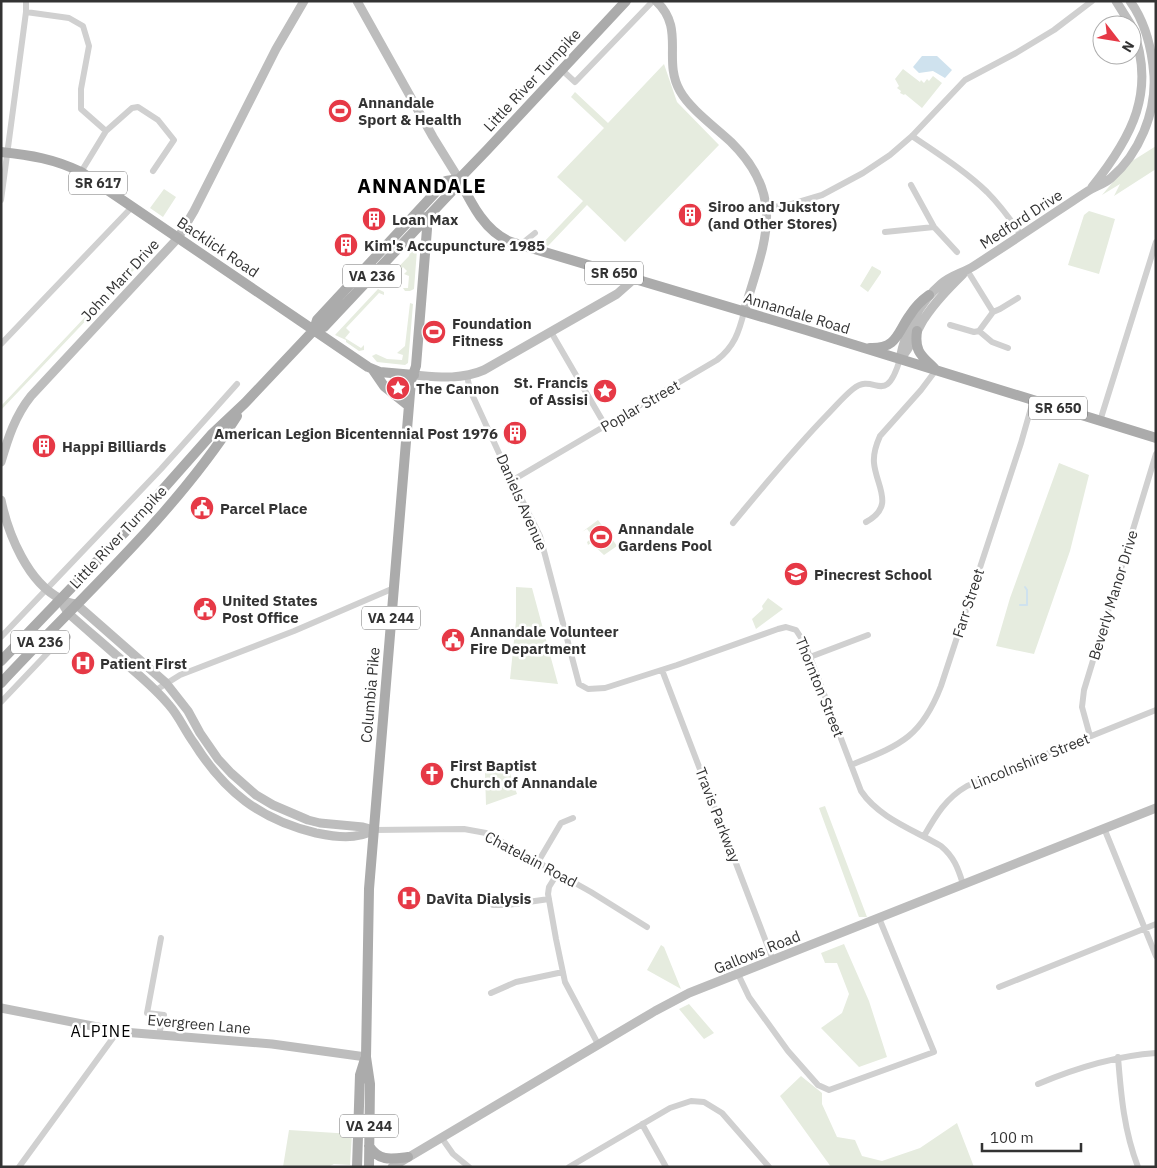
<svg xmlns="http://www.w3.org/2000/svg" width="1157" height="1168" font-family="'IBM Plex Sans',sans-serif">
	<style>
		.green { fill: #e6ecdf }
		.water { fill: #cfe2ee }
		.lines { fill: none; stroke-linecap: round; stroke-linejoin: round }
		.stream { stroke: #cfe2ee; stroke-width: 2 }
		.street { stroke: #d0d0d0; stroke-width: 6 }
		.secondary { stroke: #bdbdbd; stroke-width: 9 }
		.primary { stroke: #ababab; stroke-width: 10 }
		.labels { text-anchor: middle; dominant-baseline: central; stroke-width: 5; stroke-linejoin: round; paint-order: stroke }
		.shield { fill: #fff; stroke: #707070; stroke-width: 1 }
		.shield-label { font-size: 14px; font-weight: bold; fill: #333 }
		.street-label { font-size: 15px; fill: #333; stroke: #fff }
		.poi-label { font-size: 15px; font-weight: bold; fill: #333; stroke: #fff; text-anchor: start }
		.neighbourhood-label { font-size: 16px; letter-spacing: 1px; fill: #000; stroke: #fff }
		.district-label { font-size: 20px; font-weight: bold; letter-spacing: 1px; fill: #000; stroke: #fff }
	</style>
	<rect width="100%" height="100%" fill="#fff"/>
	<path class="green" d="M664,64l13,38 42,43 -94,97 -38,-37 -39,41 -6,-2 41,-43 -26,-24 47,-49 -33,-31 4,-5 33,31z
		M903,69l17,13 1,-2 3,3 3,-4 2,2 4,-5 9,7 -20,25 -17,-14 -1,1 -4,-2 1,-2 -4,-3 2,-2 -4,-7z
		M1156,146v23l-42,27 6,-12 -18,11 27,-32z
		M164,189l12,8 -13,20 -13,-9z
		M1089,211l26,8 -16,55 -31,-9 16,-50z
		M155,243l-4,9 -150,158v-4z
		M412,246l5,4 -3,39 -4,2h-5l-2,-3h5l1,-12 -5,-2 3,-3 -4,-4 -9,10 2,3 -3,-3 -4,5 2,3 -5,-5 23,-24z
		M872,266l9,5v2l-13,19 -8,-6z
		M378,289l6,3v3l-5,-2 -33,35 4,4 -5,6 16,10 3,-3v5l-5,1 -13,-9v-2l-11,-5z
		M410,303l3,1 -5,59 -3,2 -28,-3 -5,-6 4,-2 11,5 15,1 1,-5 -6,-2 8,-7z
		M1059,463l30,12 -19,76 -36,103 -38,-8 14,-48z
		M598,520l6,8 3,-1 2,4 -1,2 9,13 -13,9 -13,-12 -3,2 -1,-3 6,-5 -6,-8 -5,3z
		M516,587l16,1 26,96 -48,-5 6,-58z
		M768,598l15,11 -27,20 -4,-10 11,-10 -1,-3z
		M509,770l8,24 -31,11 -1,-32z
		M825,806l42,111h-8l-40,-109z
		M844,944l25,57 18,56 -28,10 -38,-39 21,-15 7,-19 -12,-31h-12l-4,-10z
		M661,945l3,2 17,42 -34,-19z
		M689,1004l25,29 -10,6 -25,-30z
		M801,1076l21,17v11l15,33 18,3 7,16 20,5 38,-13 37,-25 17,44h-143l-51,-71z
		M289,1130l63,4 -2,31 -16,-1 -6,3h-45z"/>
	<path class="water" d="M922,56h15l15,14 -7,8 -12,-7 -14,2 -6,-6z"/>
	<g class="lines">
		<path class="stream" d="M1020,605h7v-15l-2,-3"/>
		<path class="street" d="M26,12l43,6 14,8 6,20 -8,43v20l25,22
			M562,70l13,12 78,-81
			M912,136c26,18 52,34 75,56 13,13 24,28 34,43
			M81,172l25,-41 26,-23 6,-1 20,13 16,20 -21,31
			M911,185l23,42 23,25
			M1,200l25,-188v-11
			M767,207l18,-1 37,-11 41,-22 27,-18 22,-19 53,-56 51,-27 38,-23 38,-29
			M885,232l49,-5
			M520,245l15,-12
			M967,270l26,42
			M950,325l24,7 5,-1 14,-19 7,-3 18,-11
			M979,331l13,11 16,6
			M551,332l54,93
			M1,344l131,-137
			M467,376l3,14 34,74 36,72 39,148 9,5 17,-1 72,-23 101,-36 8,-2 10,3 9,14 56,147c18,27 53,39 80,55 13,11 17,22 22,38
			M1100,421l56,-179
			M513,480l204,-120c17,-13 22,-28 27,-48
			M866,522c30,-16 10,-36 8,-59 -1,-10 2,-18 6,-27l41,-46 15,-20
			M733,523c30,-36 60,-73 93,-107 9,-9 17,-19 27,-27 22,-18 32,20 47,-30
			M1,637l160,-168 76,-85
			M810,657l58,-22
			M662,670l111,290
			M156,690l24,-15 114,-44 100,-43
			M1,702l59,-62 8,-3
			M1090,736l-8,-29 2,-17 72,-236
			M851,765c49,-20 70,-27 90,-79l80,-243 12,-42
			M1104,828l52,128
			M374,830l90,-1 22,4 105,59 56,35
			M924,836c12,-21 22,-38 43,-50l189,-76
			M538,862l23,-39 12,-5
			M557,874l-8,13 -1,7 8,45 9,43 33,62
			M493,905h14l42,-6
			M738,974l11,23 39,54 30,34 11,5 105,-38 -55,-134
			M999,987l157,-63
			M491,993l25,-11 47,-10
			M159,1034l5,-19 -17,-2 14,-75
			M1118,1057c3,38 6,74 20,110
			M1038,1084c38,-16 76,-28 118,-31
			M642,1124l24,43
			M441,1137l12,17 16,13
			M19,1167l99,-136
			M569,1167l101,-59 21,-7 13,1 18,11 47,54"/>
		<path class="secondary" d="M357,1l76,136 26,42
			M656,1c30,28 6,58 24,90 10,18 35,36 51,51 58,57 32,103 13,170
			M1116,1l15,24
			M1092,187c40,-50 65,-96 40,-160
			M900,359c5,-28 19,-56 41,-75 10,-9 22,-11 33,-18 28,-18 55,-36 82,-54 11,-7 21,-14 32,-21 8,-5 16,-7 23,-13 28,-24 45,-65 43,-102 -2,-27 -8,-53 -24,-75
			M900,359c11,-11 16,-27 24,-40 11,-17 25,-31 39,-45
			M414,375c24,2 47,5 70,-5l133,-76 17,-15
			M1,462c7,-24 14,-46 30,-66l147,-158 16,-27 82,-162 28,-48
			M1,500c7,34 27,83 60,99 5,3 10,4 15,5l90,79 22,28 12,22 18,26 13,14 25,22 17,10 35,15 12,3 43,4 11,3
			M60,599l8,14c19,17 38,33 57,50 15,13 31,26 44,42 10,11 16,26 25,38 30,48 66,77 122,90 20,4 40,7 58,-3
			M1,1008l122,24 149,12 94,13
			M392,1167l263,-156 34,-18 467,-185"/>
		<path class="primary" d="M1,152c29,3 54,7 80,20l287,195 12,5 34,3
			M459,179c12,24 26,53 52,63l295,88 350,108
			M314,330l3,-10 129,-139 13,-2
			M917,331c-3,21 5,25 18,38
			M870,348c27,1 27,-15 40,-33 5,-8 12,-15 19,-20
			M373,370l11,16 25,20
			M1,661l125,-130 85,-96 34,-32 69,-73 10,-3 129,-137 6,-11 28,-29 139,-149
			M1,683c80,-86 173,-168 236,-267
			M369,1146c10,16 23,13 39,11
			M357,1167l3,-92 5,-16
			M369,1167l1,-83 -4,-27 3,-168 42,-508 5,-15 11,-137 -1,-12"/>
	</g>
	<defs>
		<g id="stadium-disc" transform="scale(1.25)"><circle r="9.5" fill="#e63946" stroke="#fff"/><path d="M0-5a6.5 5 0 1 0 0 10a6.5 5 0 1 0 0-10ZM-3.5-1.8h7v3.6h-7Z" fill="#fff"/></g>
		<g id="building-disc" transform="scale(1.25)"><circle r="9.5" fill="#e63946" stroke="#fff"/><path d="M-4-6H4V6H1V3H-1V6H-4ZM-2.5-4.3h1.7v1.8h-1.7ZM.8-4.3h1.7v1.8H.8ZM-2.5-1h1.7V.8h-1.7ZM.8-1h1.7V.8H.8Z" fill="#fff"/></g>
		<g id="sight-disc" transform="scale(1.25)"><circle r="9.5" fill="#e63946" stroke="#fff"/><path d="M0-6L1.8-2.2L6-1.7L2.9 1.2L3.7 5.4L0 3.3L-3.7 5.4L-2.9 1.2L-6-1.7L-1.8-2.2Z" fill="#fff"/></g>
		<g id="civic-disc" transform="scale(1.25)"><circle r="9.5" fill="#e63946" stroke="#fff"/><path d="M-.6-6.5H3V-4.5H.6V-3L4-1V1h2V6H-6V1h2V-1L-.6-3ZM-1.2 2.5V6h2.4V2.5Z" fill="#fff"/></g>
		<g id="school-disc" transform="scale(1.25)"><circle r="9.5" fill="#e63946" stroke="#fff"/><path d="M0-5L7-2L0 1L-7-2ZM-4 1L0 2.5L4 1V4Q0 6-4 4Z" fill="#fff"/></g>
		<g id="hospital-disc" transform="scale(1.25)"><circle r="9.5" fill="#e63946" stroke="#fff"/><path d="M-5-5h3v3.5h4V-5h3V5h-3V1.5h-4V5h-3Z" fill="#fff"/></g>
		<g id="church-disc" transform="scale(1.25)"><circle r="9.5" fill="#e63946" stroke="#fff"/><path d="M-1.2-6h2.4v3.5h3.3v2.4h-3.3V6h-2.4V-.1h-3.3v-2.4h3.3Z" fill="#fff"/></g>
	</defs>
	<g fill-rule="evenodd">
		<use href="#stadium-disc" x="340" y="111"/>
		<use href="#building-disc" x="690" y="215"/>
		<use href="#building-disc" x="374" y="219"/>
		<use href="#building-disc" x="346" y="245"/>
		<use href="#stadium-disc" x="434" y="332"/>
		<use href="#sight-disc" x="398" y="388"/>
		<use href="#sight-disc" x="605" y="391"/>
		<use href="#building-disc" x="515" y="433"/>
		<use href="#building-disc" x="44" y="446"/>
		<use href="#civic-disc" x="202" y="508"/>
		<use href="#stadium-disc" x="601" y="537"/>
		<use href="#school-disc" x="796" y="574"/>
		<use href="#civic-disc" x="205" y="609"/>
		<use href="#civic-disc" x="453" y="640"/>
		<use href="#hospital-disc" x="83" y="663"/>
		<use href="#church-disc" x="432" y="774"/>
		<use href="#hospital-disc" x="409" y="898"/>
	</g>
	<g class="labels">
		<g class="shield">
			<rect x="69" y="171.5" width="58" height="23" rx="4"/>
			<rect x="585" y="261.5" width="58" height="23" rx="4"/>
			<rect x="343" y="264.5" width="58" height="23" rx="4"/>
			<rect x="1029" y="396.5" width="58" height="23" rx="4"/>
			<rect x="362" y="606.5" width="58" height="23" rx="4"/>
			<rect x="11" y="630.5" width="58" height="23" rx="4"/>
			<rect x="340" y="1114.5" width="58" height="23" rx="4"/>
		</g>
		<g class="shield-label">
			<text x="98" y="183">SR 617</text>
			<text x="614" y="273">SR 650</text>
			<text x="372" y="276">VA 236</text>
			<text x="1058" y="408">SR 650</text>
			<text x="391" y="618">VA 244</text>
			<text x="40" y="642">VA 236</text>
			<text x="369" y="1126">VA 244</text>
		</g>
		<g class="street-label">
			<text transform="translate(532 80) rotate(-47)">Little River Turnpike</text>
			<text transform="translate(1021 219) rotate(-33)">Medford Drive</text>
			<text transform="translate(218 247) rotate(34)">Backlick Road</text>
			<text transform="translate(120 280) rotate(-47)">John Marr Drive</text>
			<text transform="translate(797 313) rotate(17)">Annandale Road</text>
			<text transform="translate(640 406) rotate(-30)">Poplar Street</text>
			<text transform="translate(522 502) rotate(66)">Daniels Avenue</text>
			<text transform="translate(118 537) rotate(-47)">Little River Turnpike</text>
			<text transform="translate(1113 595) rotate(-73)">Beverly Manor Drive</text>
			<text transform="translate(968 603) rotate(-72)">Farr Street</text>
			<text transform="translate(820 687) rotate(68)">Thornton Street</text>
			<text transform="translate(370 695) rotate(-85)">Columbia Pike</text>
			<text transform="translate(1030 761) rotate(-22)">Lincolnshire Street</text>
			<text transform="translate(718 815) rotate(69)">Travis Parkway</text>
			<text transform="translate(531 859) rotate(28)">Chatelain Road</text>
			<text transform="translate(757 952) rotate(-22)">Gallows Road</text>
			<text transform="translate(199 1024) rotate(5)">Evergreen Lane</text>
		</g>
		<g class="poi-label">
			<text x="358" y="102">Annandale<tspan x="358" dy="17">Sport &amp; Health</tspan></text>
			<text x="708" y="206">Siroo and Jukstory<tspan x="708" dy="17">(and Other Stores)</tspan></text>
			<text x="392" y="219">Loan Max</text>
			<text x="364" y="245">Kim's Accupuncture 1985</text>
			<text x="452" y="323">Foundation<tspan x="452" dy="17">Fitness</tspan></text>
			<text x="588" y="382" text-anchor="end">St. Francis<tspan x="588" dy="17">of Assisi</tspan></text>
			<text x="416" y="388">The Cannon</text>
			<text x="498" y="433" text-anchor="end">American Legion Bicentennial Post 1976</text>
			<text x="62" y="446">Happi Billiards</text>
			<text x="220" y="508">Parcel Place</text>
			<text x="618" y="528">Annandale<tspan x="618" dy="17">Gardens Pool</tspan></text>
			<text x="814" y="574">Pinecrest School</text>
			<text x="222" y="600">United States<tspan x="222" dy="17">Post Office</tspan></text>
			<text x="470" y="631">Annandale Volunteer<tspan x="470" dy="17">Fire Department</tspan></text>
			<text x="100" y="663">Patient First</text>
			<text x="450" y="765">First Baptist<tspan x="450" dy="17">Church of Annandale</tspan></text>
			<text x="426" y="898">DaVita Dialysis</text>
		</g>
		<g class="neighbourhood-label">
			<text x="101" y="1031">ALPINE</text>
		</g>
		<g class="district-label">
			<text x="422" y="185">ANNANDALE</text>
		</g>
	</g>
	<rect width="1157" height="1168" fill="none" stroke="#333333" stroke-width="5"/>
	<g transform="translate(1117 40) rotate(121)"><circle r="24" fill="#ffffff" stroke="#adadad"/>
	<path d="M0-4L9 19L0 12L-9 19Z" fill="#e63946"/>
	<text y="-8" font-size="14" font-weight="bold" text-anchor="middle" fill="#333333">N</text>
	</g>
	<path d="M982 1143v8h99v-8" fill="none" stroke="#333333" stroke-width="2.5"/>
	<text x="990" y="1143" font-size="15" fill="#333333" stroke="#ffffff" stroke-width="4" paint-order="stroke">100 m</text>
</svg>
